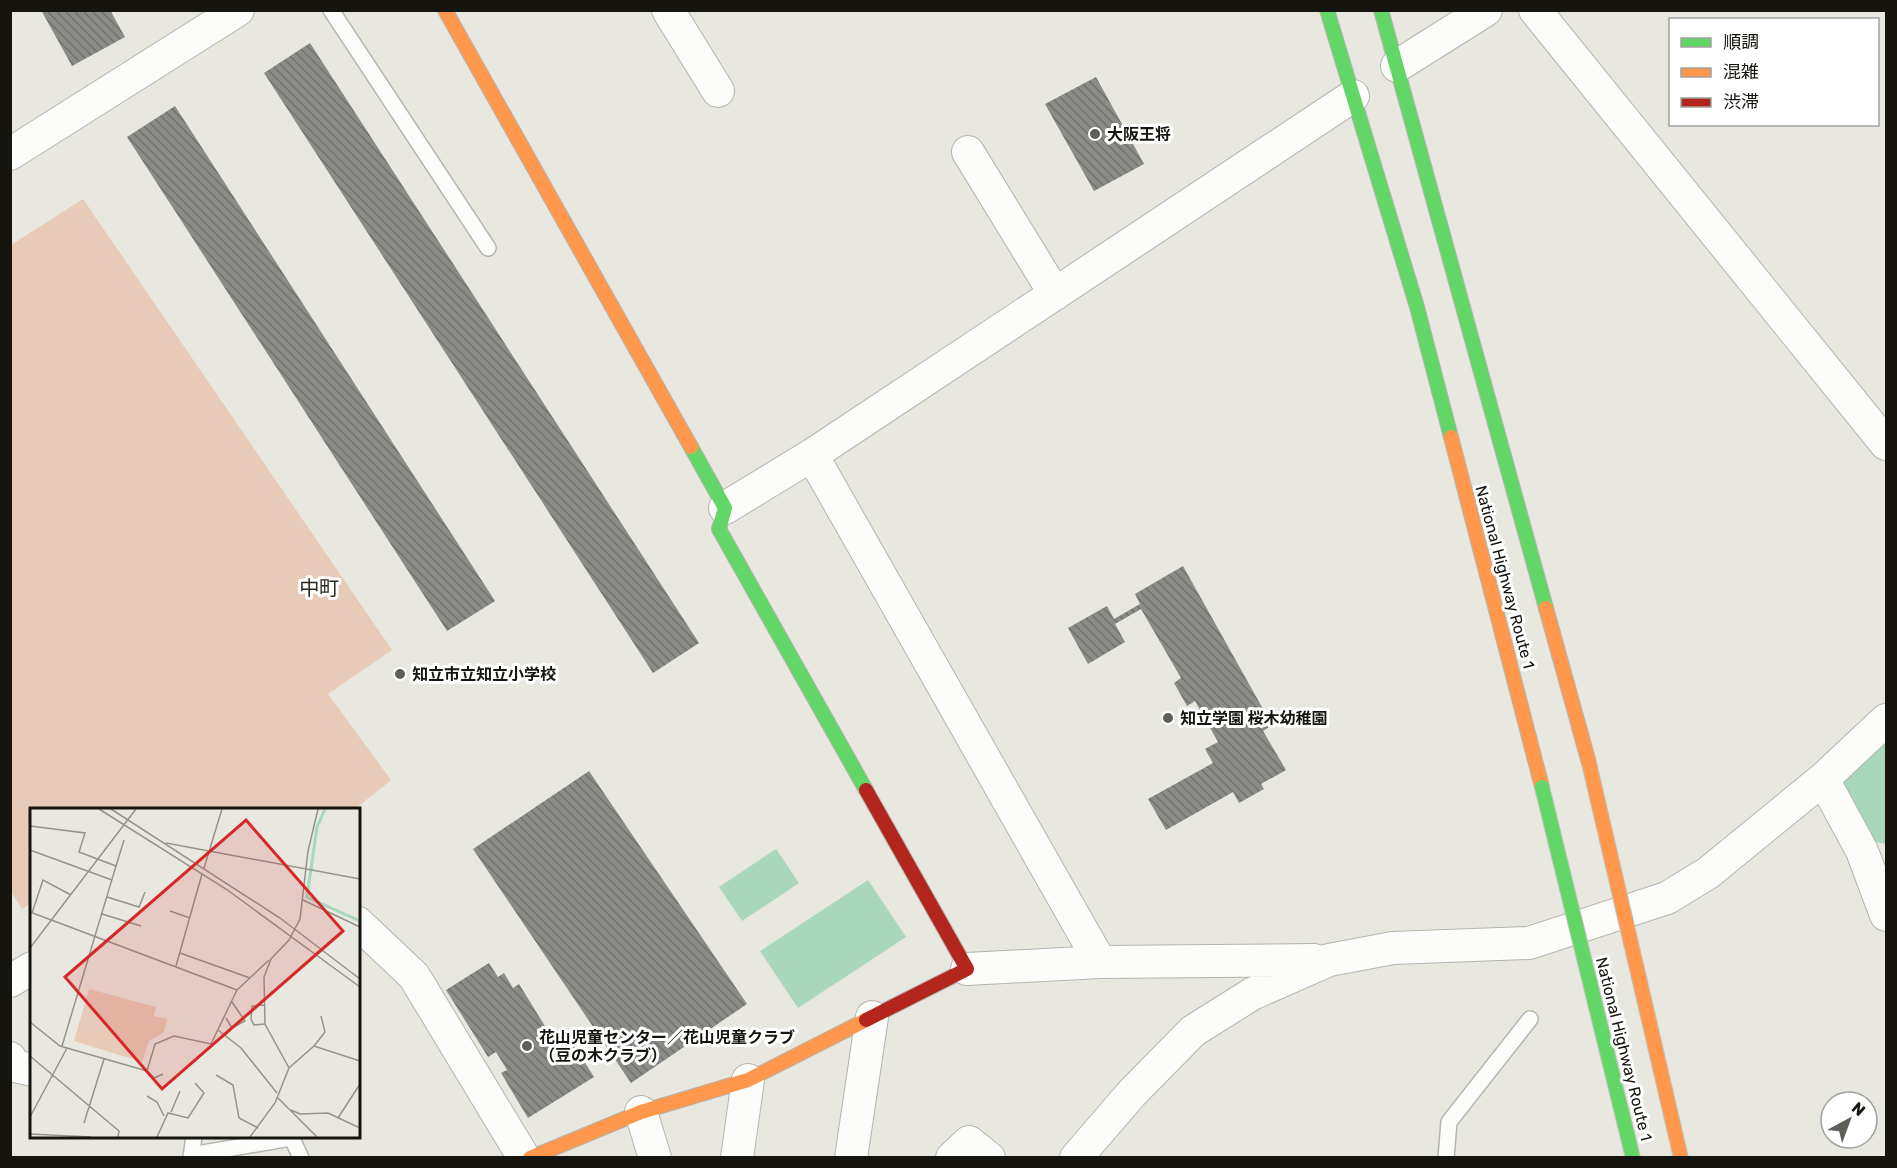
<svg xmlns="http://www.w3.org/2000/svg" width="1897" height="1168" font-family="Rubik,'Noto Sans JP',sans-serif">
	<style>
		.pitch { fill: #e7cab8 }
		.water { fill: #a8d7bb }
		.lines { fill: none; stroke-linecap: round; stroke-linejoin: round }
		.river { stroke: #a8d7bb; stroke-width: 63 }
		.building { fill: url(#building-back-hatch) }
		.lane-casing { stroke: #b5b5af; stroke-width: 18 }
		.street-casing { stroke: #b5b5af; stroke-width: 34 }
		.fast-casing { stroke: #b5b5af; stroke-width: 16 }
		.slow-casing { stroke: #b5b5af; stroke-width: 16 }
		.jam-casing { stroke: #b5b5af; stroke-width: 16 }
		.lane { stroke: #fcfcfa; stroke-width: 15 }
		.street { stroke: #fcfcfa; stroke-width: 32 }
		.fast { stroke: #63d668; stroke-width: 14 }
		.slow { stroke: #ff974d; stroke-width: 14 }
		.jam { stroke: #b3261e; stroke-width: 14 }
		.fast-bridge-casing { stroke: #c4c4bf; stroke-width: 16; stroke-linecap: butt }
		.slow-bridge-casing { stroke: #c4c4bf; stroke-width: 16; stroke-linecap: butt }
		.fast-bridge { stroke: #63d668; stroke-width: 14 }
		.slow-bridge { stroke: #ff974d; stroke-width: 14 }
		.poi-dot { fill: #5f5e58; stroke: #fff; stroke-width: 2 }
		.labels { text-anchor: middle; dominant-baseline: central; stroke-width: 6; stroke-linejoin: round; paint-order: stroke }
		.poi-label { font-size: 16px; font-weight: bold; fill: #15140f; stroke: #fff; text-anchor: start }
		.street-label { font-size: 16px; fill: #15140f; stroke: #fff }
		.quarter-label { font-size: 20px; fill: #2b2a1f; stroke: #fff }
		.inset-river { fill: none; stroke: #a8d7bb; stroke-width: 3 }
		.inset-road { fill: none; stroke: #94938c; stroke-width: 1.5 }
		.view { fill: #d62828; fill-opacity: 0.15; stroke: #d62828; stroke-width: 3 }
		.inset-edge { fill: none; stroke: #15140f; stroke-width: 3 }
	</style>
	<defs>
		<pattern id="building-back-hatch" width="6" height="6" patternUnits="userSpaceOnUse" patternTransform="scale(1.5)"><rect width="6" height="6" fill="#8b8c87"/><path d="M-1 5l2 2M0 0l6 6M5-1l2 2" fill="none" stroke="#70716d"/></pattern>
	</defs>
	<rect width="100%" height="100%" fill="#e8e8e0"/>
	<path class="pitch" d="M83,199l309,451 -64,44 63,86 -36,29 -323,1 -1,93 -9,6 -12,-19 1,-645z"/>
	<path class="water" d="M776,849l23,34 -57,38 -23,-34z
		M868,880l38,57 -108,71 -38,-57z"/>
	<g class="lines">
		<path class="river" d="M1886,761l-22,18 22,33"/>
	</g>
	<path class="building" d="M41,10h69l15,27 -53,29z
		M310,43l389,600 -46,30 -389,-600z
		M1096,77l48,87 -50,27 -49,-87z
		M175,106l320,495 -48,30 -320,-494z
		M1183,566l89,159 -9,6 23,39 -25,14 3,5 -25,14 -6,-11 -67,38 -18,-31 65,-36 -8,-14 13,-7 -23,-41 -8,5 -13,-23 7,-5 -40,-69 -26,15 10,18 -37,22 -20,-36 39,-22 7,13 26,-15 -5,-10z
		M589,771l158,233 -116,79 -158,-234z
		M489,963l9,14 6,-4 9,15 6,-4 34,55 12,-8 29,46 -66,41 -27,-45 6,-3 -11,-18 -8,5 -42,-67z"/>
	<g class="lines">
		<g class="lane-casing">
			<path id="lane" d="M331,10l157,238
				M291,1136l10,22
				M191,1155l100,-17
				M191,1158l3,-22
				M1446,1158l3,-36 81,-103"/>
		</g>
		<g class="street-casing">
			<path id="street" d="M668,10l50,81
				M1535,10l351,434
				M1397,66l89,-56
				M968,152l87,142
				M10,154l228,-144
				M812,455l288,507
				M725,508l87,-53 541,-359
				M1823,779l39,72 24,64
				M358,923l56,53 110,182
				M967,969l133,-7 214,-2
				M10,981l22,-13
				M10,1058l1,7 21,5
				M641,1112l14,46
				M737,1158l11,-78
				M851,1158l21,-141
				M952,1158l17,-16 20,16
				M1076,1158l56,-65 61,-62 59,-37 77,-34 64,-12 136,-5 138,-45 41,-25 115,-94 63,-59"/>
		</g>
		<g class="fast-casing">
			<path id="fast" d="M1327,10l90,297 34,130
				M1381,10l165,598
				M691,447l34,61 -6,21 147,261"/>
		</g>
		<g class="slow-casing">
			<path id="slow" d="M445,10l246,437
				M1451,437l91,350
				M1546,608l43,155
				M530,1158l111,-46 107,-32 118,-60"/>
		</g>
		<g class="jam-casing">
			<path id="jam" d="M866,1020l101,-51 -101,-179"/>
		</g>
		<use href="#lane" class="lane"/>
		<use href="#street" class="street"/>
		<use href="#fast" class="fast"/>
		<use href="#slow" class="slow"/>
		<use href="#jam" class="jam"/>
		<g class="fast-bridge-casing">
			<path id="fast-bridge" d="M1542,787l91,371"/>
		</g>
		<g class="slow-bridge-casing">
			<path id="slow-bridge" d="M1589,763l92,395"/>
		</g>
		<use href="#fast-bridge" class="fast-bridge"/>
		<use href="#slow-bridge" class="slow-bridge"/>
	</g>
	<g class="poi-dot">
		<circle cx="1095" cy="134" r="6"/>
		<circle cx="400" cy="674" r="6"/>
		<circle cx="1168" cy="718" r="6"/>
		<circle cx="527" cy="1046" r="6"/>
	</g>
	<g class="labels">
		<g class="poi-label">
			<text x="1107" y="134">大阪王将</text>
			<text x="412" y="674">知立市立知立小学校</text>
			<text x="1180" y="718">知立学園 桜木幼稚園</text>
			<text x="539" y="1037">花山児童センター／花山児童クラブ<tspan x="539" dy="18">（豆の木クラブ）</tspan></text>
		</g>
		<g class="street-label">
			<text transform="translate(1505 577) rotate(75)">National Highway Route 1</text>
			<text transform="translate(1624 1049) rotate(76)">National Highway Route 1</text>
		</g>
		<g class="quarter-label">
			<text x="319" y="588">中町</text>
		</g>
	</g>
	<g transform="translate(30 808)">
		<rect width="330" height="330" fill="#e8e8e0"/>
		<path d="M59,181l67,18 -2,9 13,3 -3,13 -15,9 -7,21 -68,-21z" fill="#e7cab8"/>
		<path class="inset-river" d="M295,1l-8,18 -10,70 53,24"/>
		<path class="inset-road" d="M69,1l127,80 134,98M81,1l169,109 80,61M0,18l55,7 -6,19 37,14 -54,180M136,35l194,36M0,42l82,30M86,58l8,-26M174,60l18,-59M77,89l32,10 6,-15M273,92l57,27M140,103l20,7M0,104l207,78 -26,54 -37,-8 -19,8 -8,27M2,105l11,-33 28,15M72,106l39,12M0,140l106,-139M150,145l70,25M146,158l26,-92M207,182l32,-30M234,197l-12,1 -1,13 3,6 11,-1M196,210l6,10 13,-7 -13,-19M0,214l30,24 87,25 7,7 9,-4M188,222l23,18 36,45M284,238l11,-14 -4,-16M0,248l89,75 -1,6M259,260l-24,-44 -1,-47 7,-18 18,-19 11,-21 8,-68 10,-42M186,267l17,10 6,33 19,10M117,288l10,6 7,14M247,289l40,40M261,302l9,4 28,-1 32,15M141,304l9,-21M0,309l37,-69M308,310l22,-34M54,315l20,-64M0,326l61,3M127,329l11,-24 20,5 16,-25 -9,-10M220,329l25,-34 14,-35 25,-22 46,15"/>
		<path class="view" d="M216,12l97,111 -181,158 -97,-112z"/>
		<rect width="330" height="330" class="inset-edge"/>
	</g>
	<rect width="1897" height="1168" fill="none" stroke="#15140f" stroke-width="24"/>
	<rect x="1669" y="18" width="210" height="108" fill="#ffffff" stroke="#a1a19f" stroke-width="1.5"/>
	<rect x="1681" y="38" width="30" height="9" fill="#63d668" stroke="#a1a19f" stroke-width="1.5"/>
	<text x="1723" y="48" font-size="18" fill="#15140f">順調</text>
	<rect x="1681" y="68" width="30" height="9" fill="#ff974d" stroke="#a1a19f" stroke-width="1.5"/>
	<text x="1723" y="78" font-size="18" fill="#15140f">混雑</text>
	<rect x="1681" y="98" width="30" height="9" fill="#b3261e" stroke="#a1a19f" stroke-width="1.5"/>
	<text x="1723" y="108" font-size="18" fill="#15140f">渋滞</text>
	<g transform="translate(1849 1120) rotate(41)"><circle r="28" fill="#ffffff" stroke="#a1a19f" stroke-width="1.5"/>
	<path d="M0-4.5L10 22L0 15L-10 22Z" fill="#5f5e58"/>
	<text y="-9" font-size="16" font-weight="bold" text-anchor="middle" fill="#15140f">N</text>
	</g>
</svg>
